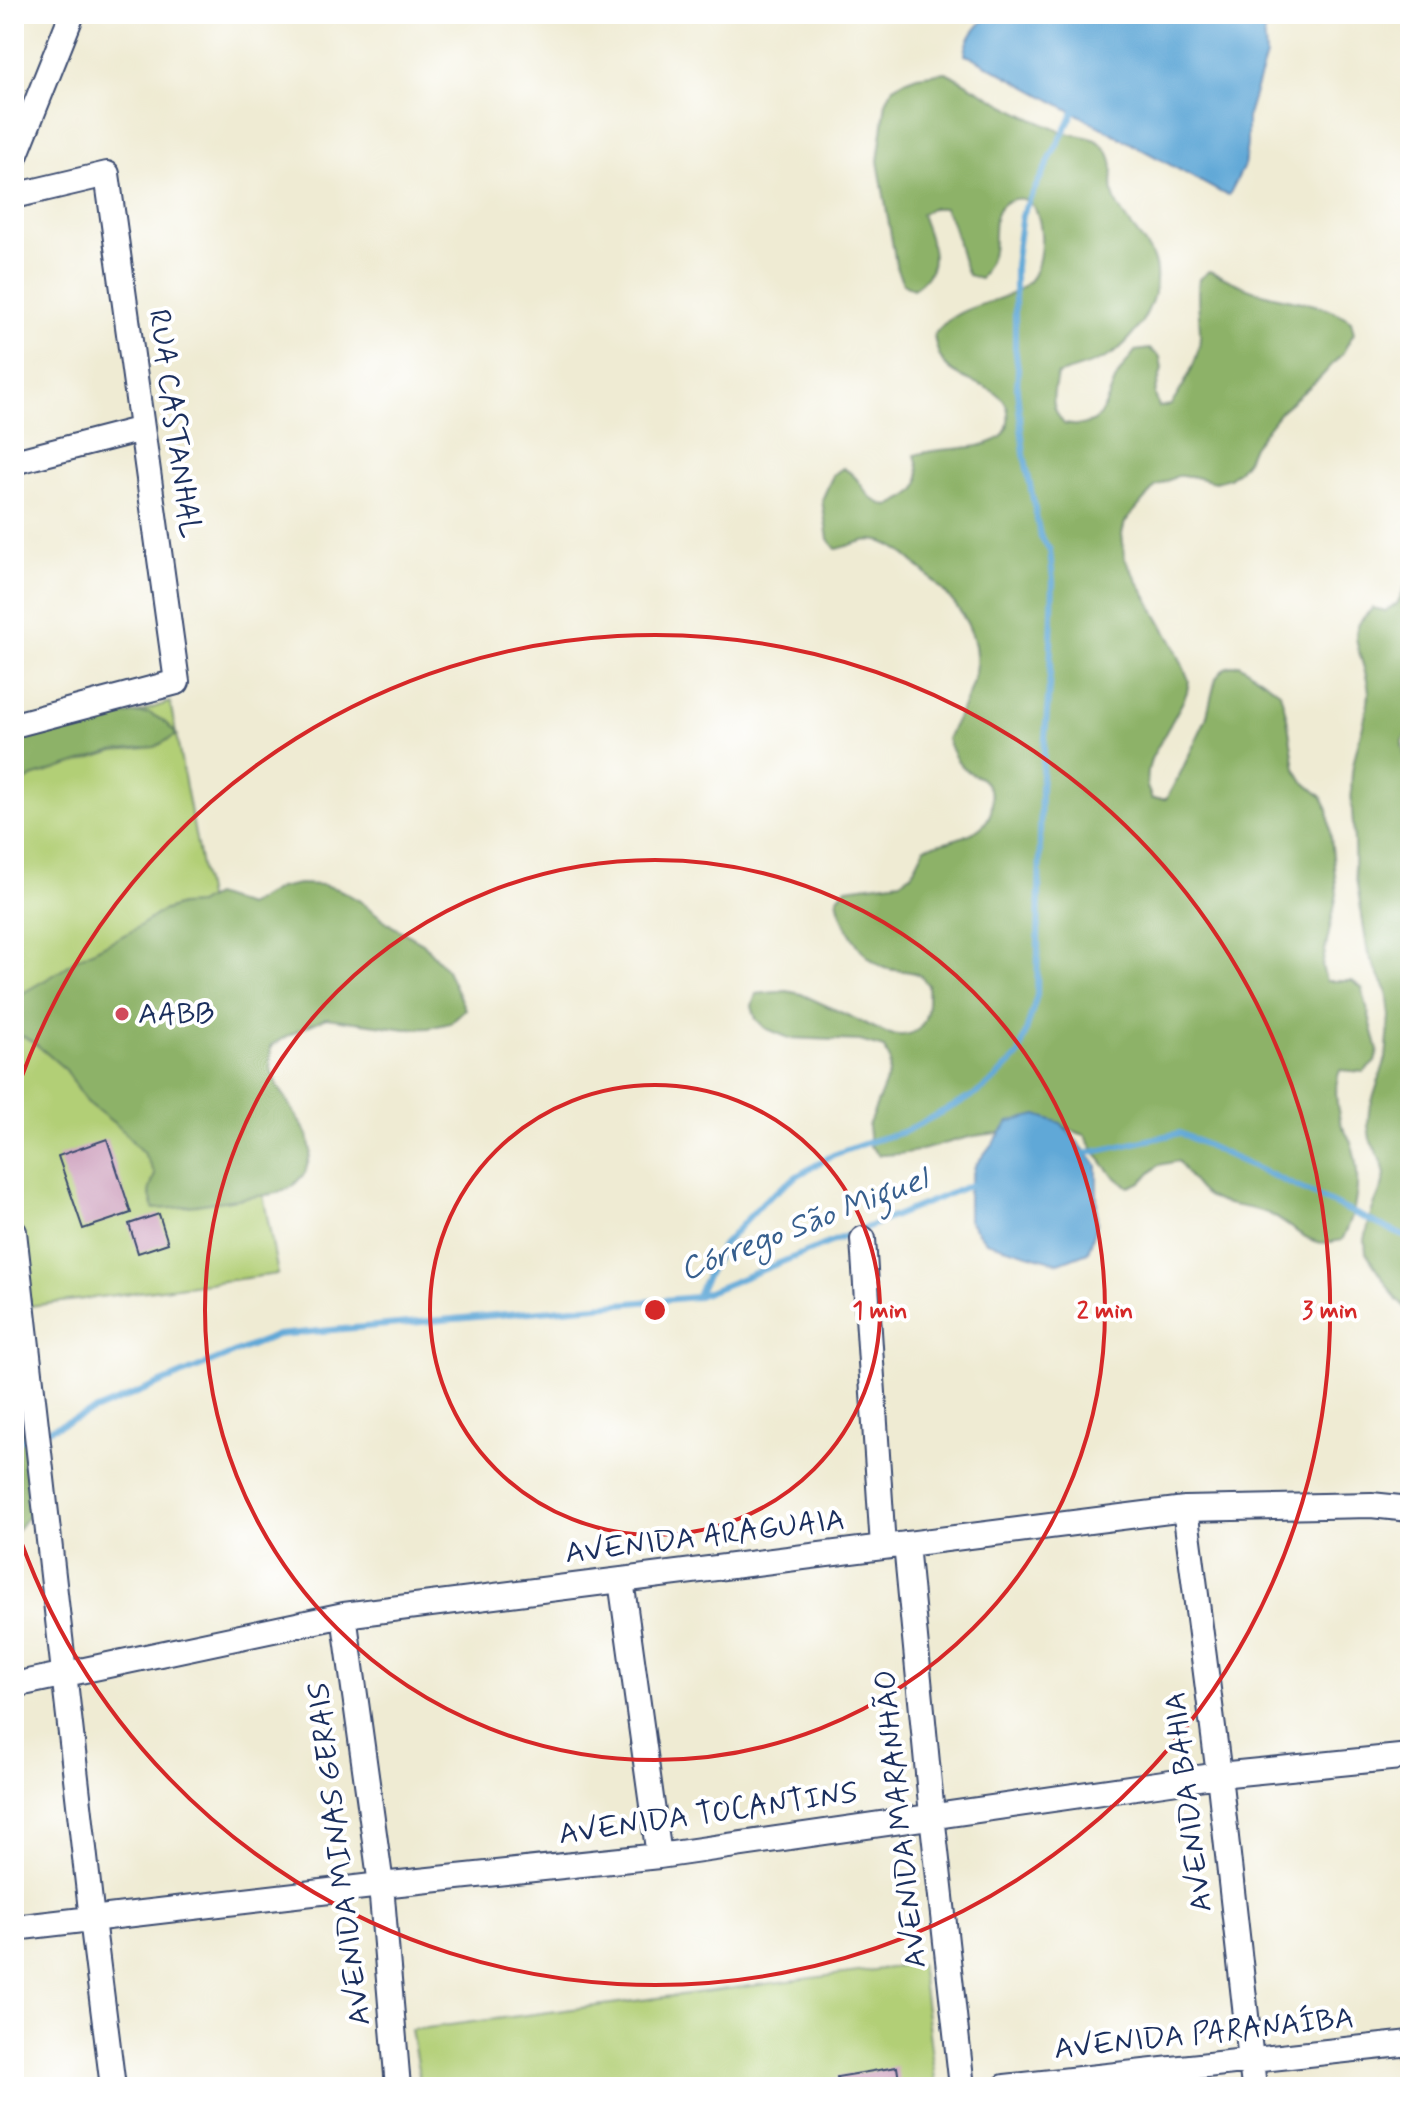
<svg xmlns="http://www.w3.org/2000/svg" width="1424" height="2101" font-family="Mynerve,sans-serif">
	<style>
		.green { fill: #b2cf76; stroke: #667f6a; stroke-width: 2 }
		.forest { fill: #8db267; stroke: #547062; stroke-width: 2 }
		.water { fill: #60a8d7; stroke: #3e6c9a; stroke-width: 2 }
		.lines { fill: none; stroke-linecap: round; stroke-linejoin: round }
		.stream { stroke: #60a8d7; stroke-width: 6 }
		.building { fill: #c998b7 }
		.minor-casing { stroke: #3b4b70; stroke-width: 28 }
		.minor { stroke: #fff; stroke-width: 24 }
		.ring { fill: none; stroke: #d62828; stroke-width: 4 }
		.poi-dot { fill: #d1495b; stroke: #fff; stroke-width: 3 }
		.labels { text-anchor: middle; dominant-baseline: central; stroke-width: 8; stroke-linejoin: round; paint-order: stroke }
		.street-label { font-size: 30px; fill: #1b2f5e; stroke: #fff }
		.poi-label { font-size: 30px; fill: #1b2f5e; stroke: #fff; text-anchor: start }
		.water-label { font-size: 32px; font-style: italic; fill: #375f8e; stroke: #fff }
		.centre { fill: #d62828; stroke: #fff; stroke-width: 4 }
		.ring-label { font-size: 24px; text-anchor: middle; font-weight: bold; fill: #d62828; stroke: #fff; stroke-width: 8; stroke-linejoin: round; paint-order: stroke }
	</style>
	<rect width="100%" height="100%" fill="#fff"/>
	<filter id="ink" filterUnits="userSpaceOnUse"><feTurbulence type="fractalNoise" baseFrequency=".0125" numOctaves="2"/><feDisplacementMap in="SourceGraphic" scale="16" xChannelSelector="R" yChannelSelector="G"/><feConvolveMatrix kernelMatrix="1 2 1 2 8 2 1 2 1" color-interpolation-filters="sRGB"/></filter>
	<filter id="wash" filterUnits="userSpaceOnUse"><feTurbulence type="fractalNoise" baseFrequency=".006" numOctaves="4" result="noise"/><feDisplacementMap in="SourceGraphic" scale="32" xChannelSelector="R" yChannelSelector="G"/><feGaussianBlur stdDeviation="1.8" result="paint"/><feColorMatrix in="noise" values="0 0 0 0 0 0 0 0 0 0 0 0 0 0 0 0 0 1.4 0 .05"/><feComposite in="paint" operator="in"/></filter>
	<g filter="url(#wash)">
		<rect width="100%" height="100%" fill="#efebd3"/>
		<path class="green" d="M170,702l108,572 -264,34v-553z
			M920,1964l16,123h-500l-16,-6 -9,-51z"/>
		<path class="forest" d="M946,72c38,21 75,44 115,59 12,5 31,4 40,13 22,20 5,35 14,56 8,21 28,36 37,56 15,34 -14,83 -43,100 -16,9 -35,13 -52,19 -4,21 -8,30 7,49 39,7 39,-17 52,-45 5,-10 13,-19 19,-28l15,-2 10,8 2,12 -7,25 4,13 12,-2c13,-19 29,-46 29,-70 0,-19 -4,-37 -1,-56l10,-8c17,7 35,17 53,22 30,9 63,9 89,28l3,12 -12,21 -22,24 -39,33 -29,37 -5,12 -8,10 -10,8 -14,4 -25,-6h-13l-22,11 -30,35 -3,12 3,25 49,86 15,35 -2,12 -5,11 -31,56 -3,12 -1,16 5,12h14l14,-25 26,-55 10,-41 9,-10 14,-4 41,28 7,25 8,51 7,12 20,17 6,12 9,85 -15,72 4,15h26l10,7 16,63 -3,11 -11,10 -24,-2c-6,14 -4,35 0,50 2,8 8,15 11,22 11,32 7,69 -9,98 -9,2 -16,4 -25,2 -17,-5 -29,-18 -44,-26 -23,-13 -51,-6 -72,-25 -9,-8 -16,-21 -23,-30l-19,4 -18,17 -12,5c-19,-10 -33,-33 -44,-52 -11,-3 -24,-11 -35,-12 -14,-1 -30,8 -43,9 -13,2 -25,2 -37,5 -32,7 -57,19 -91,18l-9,-9 -2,-20 21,-52 1,-14 -6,-12 -24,-7 -71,-3 -24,-10 -9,-9 -4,-13 4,-12 31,-3 14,3 85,39c38,10 44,-16 42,-48 -3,-3 -5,-8 -9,-10 -10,-6 -26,-3 -37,-8 -22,-11 -42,-46 -45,-69l9,-10 55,-7 11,-8 13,-26c26,-7 67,-11 67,-44 0,-9 -3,-17 -9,-23 -5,-4 -5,-3 -11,-6 -14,-9 -20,-20 -25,-35 10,-23 27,-49 29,-75 3,-39 -27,-69 -53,-93 -11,-11 -25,-24 -40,-29 -18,-6 -30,4 -47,7l-8,-10 -6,-39 11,-25 10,-7c23,12 17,31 46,38 29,-14 36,-17 26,-51 25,-9 55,-3 79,-14 9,-3 13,-10 14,-19 5,-34 -33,-35 -55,-50 -12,-8 -17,-23 -19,-37 26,-37 71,-27 96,-55 17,-19 18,-96 -22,-79 -19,8 -12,34 -15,50 -1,10 -9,20 -13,28l-12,-4c-11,-23 -9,-45 -24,-67h-12l-11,6c9,28 25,54 -8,75l-10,-6 -6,-13 -19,-109 8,-59 7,-15 11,-6 13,-5z
			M1410,577v148l-8,18 8,41v529l-13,-13 -31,-47 -1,-13 6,-27 11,-26 3,-12 -3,-13 -12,-23 -2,-14 1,-14 17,-53 4,-42 -3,-25 -19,-37 -14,-88c2,-31 -5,-62 -2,-93 3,-28 15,-52 17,-79 0,-19 -14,-45 -13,-61 1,-11 10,-18 17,-25l13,3 11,-7z
			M149,713l15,8 13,14 -22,12 -41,4 -82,26 -18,11v-61l80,-11z
			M299,884l24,1 17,5 20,11 32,25 31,17 24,27 18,39 -15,14 -21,5 -23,1 -80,-11 -23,10 -32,17 -1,22 8,19 30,49 3,17 -6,21 -13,14 -19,7 -98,14 -21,1 -5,-17 6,-18 -11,-20 -25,-27 -32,-25 -21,-32 -29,-25 -14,-9 -9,3v-41l45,-26 19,-14 54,-27 30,-20 18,-6 17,-1 17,-9 33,11 32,-18z
			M14,1354l4,7 -4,38 3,19 23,42 1,40 -27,34z"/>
		<path class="water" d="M989,14h274l3,42 -19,62v26l-3,22 -15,29 -9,-3 -246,-134 -9,-3c1,-18 12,-28 24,-41z
			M1037,1115l24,8 36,42v59l-9,28 -29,11 -73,-21 -18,-22v-27l7,-27 34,-44z"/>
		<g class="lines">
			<path class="stream" d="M1079,1155l101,-22 230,106
				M696,1297l27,-52 41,-44 33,-25 36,-21 36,-13 37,-11 70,-37 16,-12 27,-27 18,-60 4,-207 9,-114 3,-93 -3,-31 -10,-15 -16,-81 -7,-64 1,-22 -3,-21v-81l7,-52 55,-108
				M43,1432l234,-97 419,-38 280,-114
				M14,1441l18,-5"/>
		</g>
		<g id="blocks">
			<path class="building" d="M107,1139l24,74 -48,16 -25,-73z
				M159,1214l9,29 -30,10 -9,-29z
				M897,2067l3,20h-62l-1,-10z"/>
		</g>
	</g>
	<g filter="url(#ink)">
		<use href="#blocks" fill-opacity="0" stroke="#3b4b70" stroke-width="2"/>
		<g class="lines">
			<g class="minor-casing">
				<path id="minor" d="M14,159l58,-145
					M14,196l93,-22 70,508 -163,43
					M14,462l128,-33
					M14,1232l78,687 21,168
					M863,1239l20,308
					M1185,1509l34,266 35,312
					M906,1544l26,271 30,272
					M621,1580l38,276
					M344,1615l37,270 17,202
					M14,1685l330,-70 841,-106 186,-4 39,4
					M14,1928l367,-43 278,-29 560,-81 191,-19
					M1005,2087l405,-44"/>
			</g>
			<use href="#minor" class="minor"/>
		</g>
	</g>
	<g class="ring">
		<circle cx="655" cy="1310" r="225"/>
		<circle cx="655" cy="1310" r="450"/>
		<path d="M15 1096A675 675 0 1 1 15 1524"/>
	</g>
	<circle class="poi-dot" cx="122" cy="1014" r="8"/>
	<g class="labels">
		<g class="street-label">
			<text transform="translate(174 424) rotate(82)">RUA CASTANHAL</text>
			<text transform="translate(705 1537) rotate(-7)">AVENIDA ARAGUAIA</text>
			<text transform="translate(1189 1802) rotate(-97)">AVENIDA BAHIA</text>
			<text transform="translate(708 1814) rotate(-8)">AVENIDA TOCANTINS</text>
			<text transform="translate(901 1819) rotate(-96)">AVENIDA MARANHÃO</text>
			<text transform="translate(340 1854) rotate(-97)">AVENIDA MINAS GERAIS</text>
			<text transform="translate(1204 2034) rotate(-6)">AVENIDA PARANAÍBA</text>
		</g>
		<g class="poi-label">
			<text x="138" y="1014">AABB</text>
		</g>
		<g class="water-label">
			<text transform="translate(804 1225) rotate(-21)">Córrego São Miguel</text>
		</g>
	</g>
	<circle cx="655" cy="1310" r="12" class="centre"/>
	<g class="ring-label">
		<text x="880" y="1318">1 min</text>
		<text x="1105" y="1318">2 min</text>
		<text x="1330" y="1318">3 min</text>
	</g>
	<rect width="1424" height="2101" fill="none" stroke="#fff" stroke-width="48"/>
</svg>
